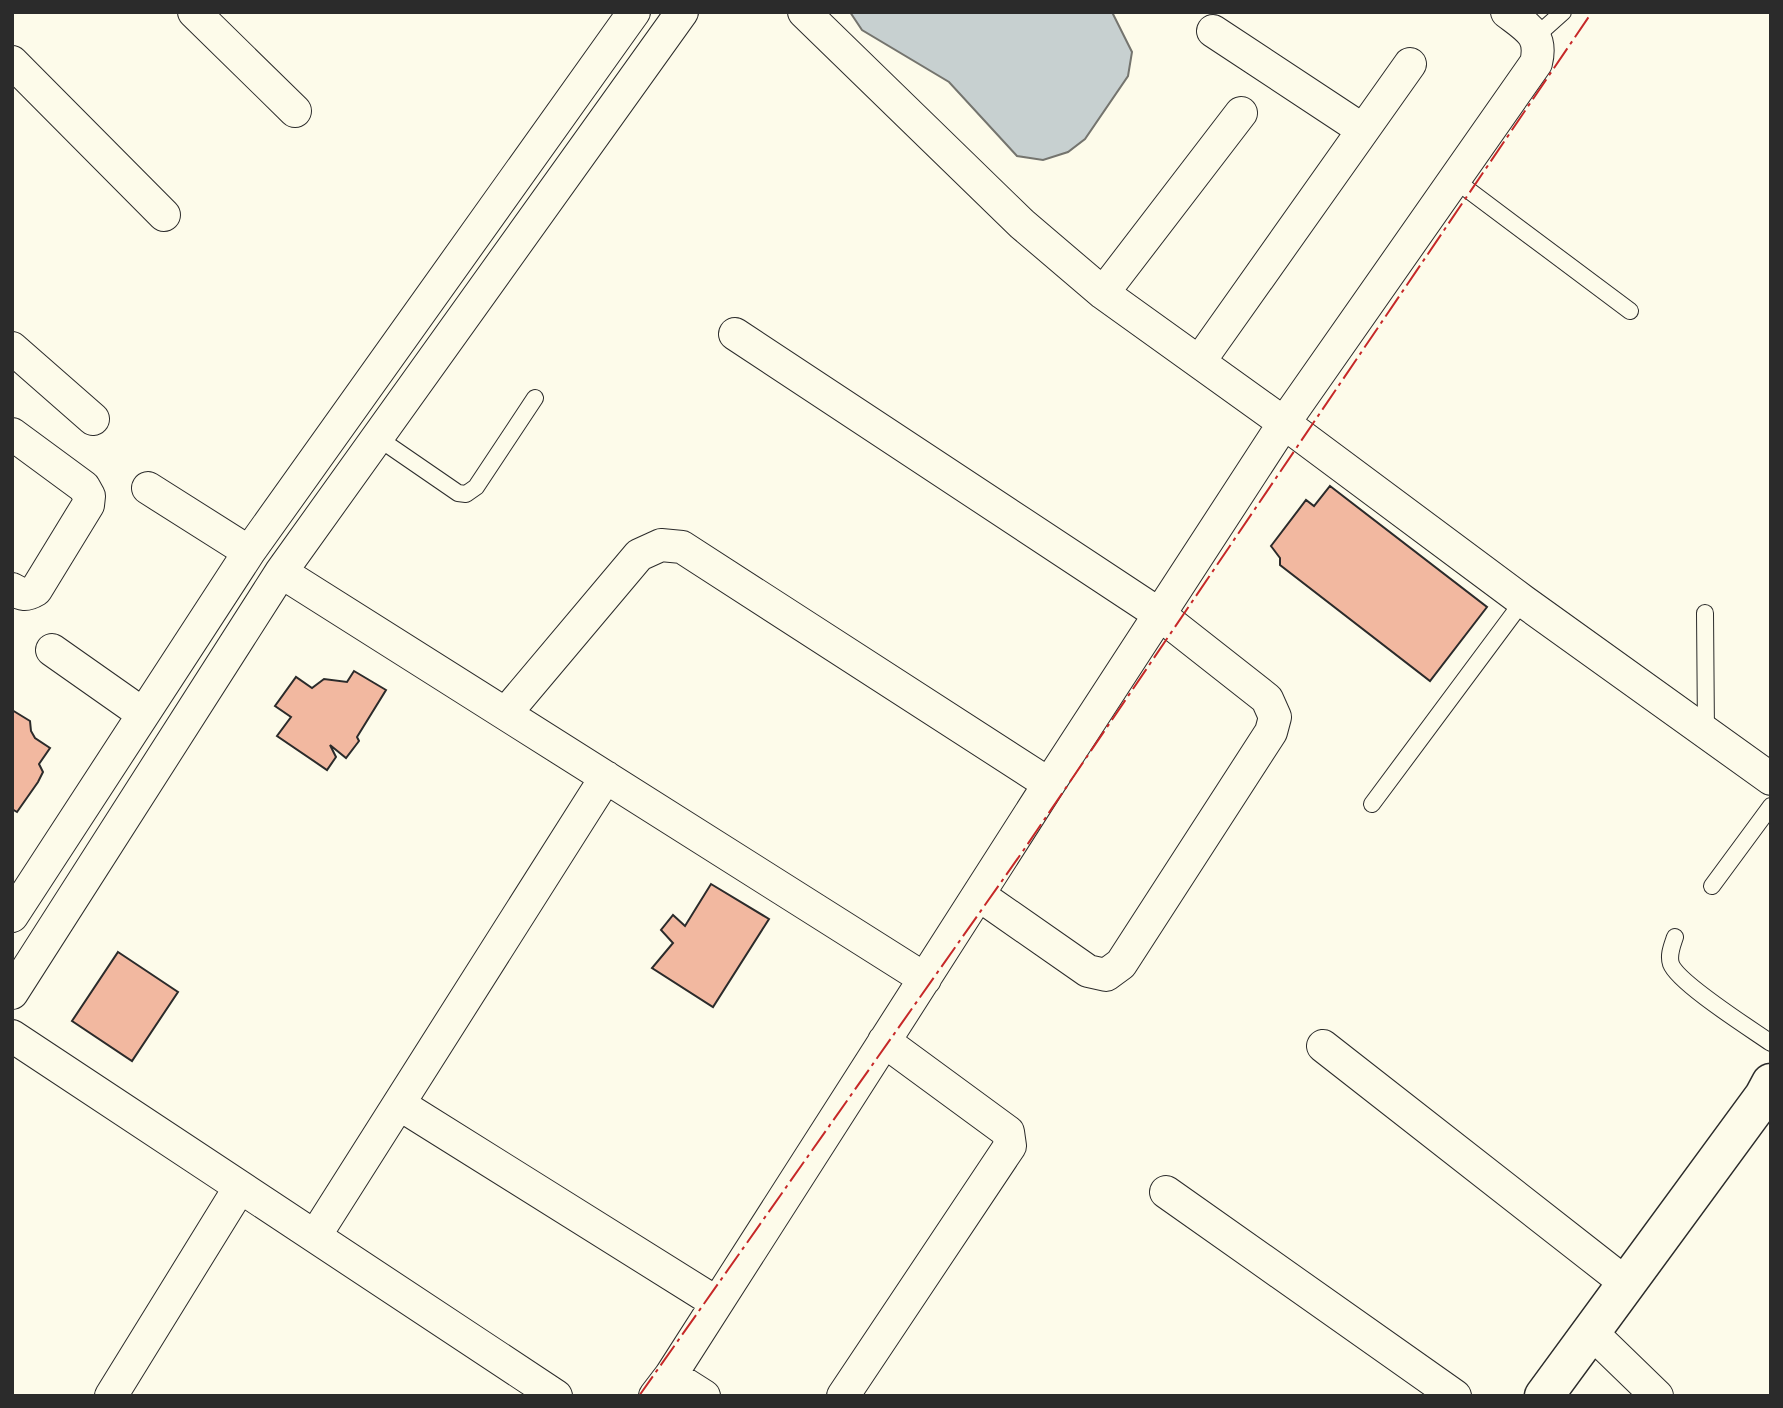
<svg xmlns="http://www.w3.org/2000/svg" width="1783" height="1408" font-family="Lato,sans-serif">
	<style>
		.water { fill: #c7d0d0; stroke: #74746e; stroke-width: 2 }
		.building { fill: #f2b8a0; stroke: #2b2b2b; stroke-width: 2 }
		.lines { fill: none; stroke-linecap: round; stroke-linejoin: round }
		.service-casing { stroke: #2b2b2b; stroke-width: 18 }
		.minor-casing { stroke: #2b2b2b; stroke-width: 34 }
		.tertiary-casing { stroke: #2b2b2b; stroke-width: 41 }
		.service { stroke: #fdfbea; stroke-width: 16 }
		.minor { stroke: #fdfbea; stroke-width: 32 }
		.tertiary { stroke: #fdfbea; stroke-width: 38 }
		.power { stroke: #c62828; stroke-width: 2; stroke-dasharray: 24 5 3.5 5; stroke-linecap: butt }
	</style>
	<rect width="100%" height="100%" fill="#fdfbea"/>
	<path class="water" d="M850,12h262l20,40 -4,24 -43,63 -17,13 -25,8 -26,-4 -68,-74 -87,-52z"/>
	<path class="building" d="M1330,486l157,121 -57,74 -150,-116v-7l-9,-12 35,-46 8,6z
		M354,671l32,19 -29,47 2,4 -13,17 -16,-13 6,12 -9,13 -50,-34 14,-19 -16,-11 21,-29 16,11 12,-9 23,3z
		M12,710l18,11 1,10 4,7 15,10 -11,16 4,8 -5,10 -21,30 -5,-3z
		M711,884l58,35 -56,88 -61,-39 21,-25 -12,-13 12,-15 12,11z
		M118,952l60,40 -46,69 -60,-40z"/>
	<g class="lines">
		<g class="service-casing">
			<path id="service" d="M1535,37l28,-25
				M1455,180l175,131
				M378,438l80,55 8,1 10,-7 59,-89
				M1705,613l1,120
				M1372,804l151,-203
				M1712,886l59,-80
				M1675,937c-3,9 -7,18 -4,27 7,19 80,65 100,79"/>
		</g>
		<g class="minor-casing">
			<path id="minor" d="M194,12l101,99
				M804,12l218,212 81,69 181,130 239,178 248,178
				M1213,31l150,99
				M12,62l152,153
				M1103,293l138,-180
				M735,334l424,280 108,85 8,18 -4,15 -150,232 -15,11 -18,-4 -109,-76
				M12,348l81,71
				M1199,362l211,-298
				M12,434l72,53 5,9 -1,9 -52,85c-10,6 -14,5 -24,-1
				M148,488l101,64
				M281,572l644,407
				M52,650l91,64
				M506,713l133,-158 22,-10 21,2 367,237
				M12,916l237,-364 385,-540
				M12,993l269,-421 401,-560
				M12,1036l544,360
				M1323,1046l304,238
				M399,1104l318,199
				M1166,1192l289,204
				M315,1236l291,-459
				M1591,1332l66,64
				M671,1375l33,21
				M111,1396l129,-209
				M655,1396l16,-21 378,-591 235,-361 252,-360c7,-28 -8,-35 -29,-51
				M843,1396l167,-250 -2,-14 -124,-91"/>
		</g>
		<g class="tertiary-casing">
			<path id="tertiary" d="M1544,1396l220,-300 7,-13"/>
		</g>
		<use href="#service" class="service"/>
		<use href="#minor" class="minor"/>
		<use href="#tertiary" class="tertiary"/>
		<path class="power" d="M639,1396l384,-545 569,-839"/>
	</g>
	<rect width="1783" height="1408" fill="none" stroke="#2b2b2b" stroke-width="28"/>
</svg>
